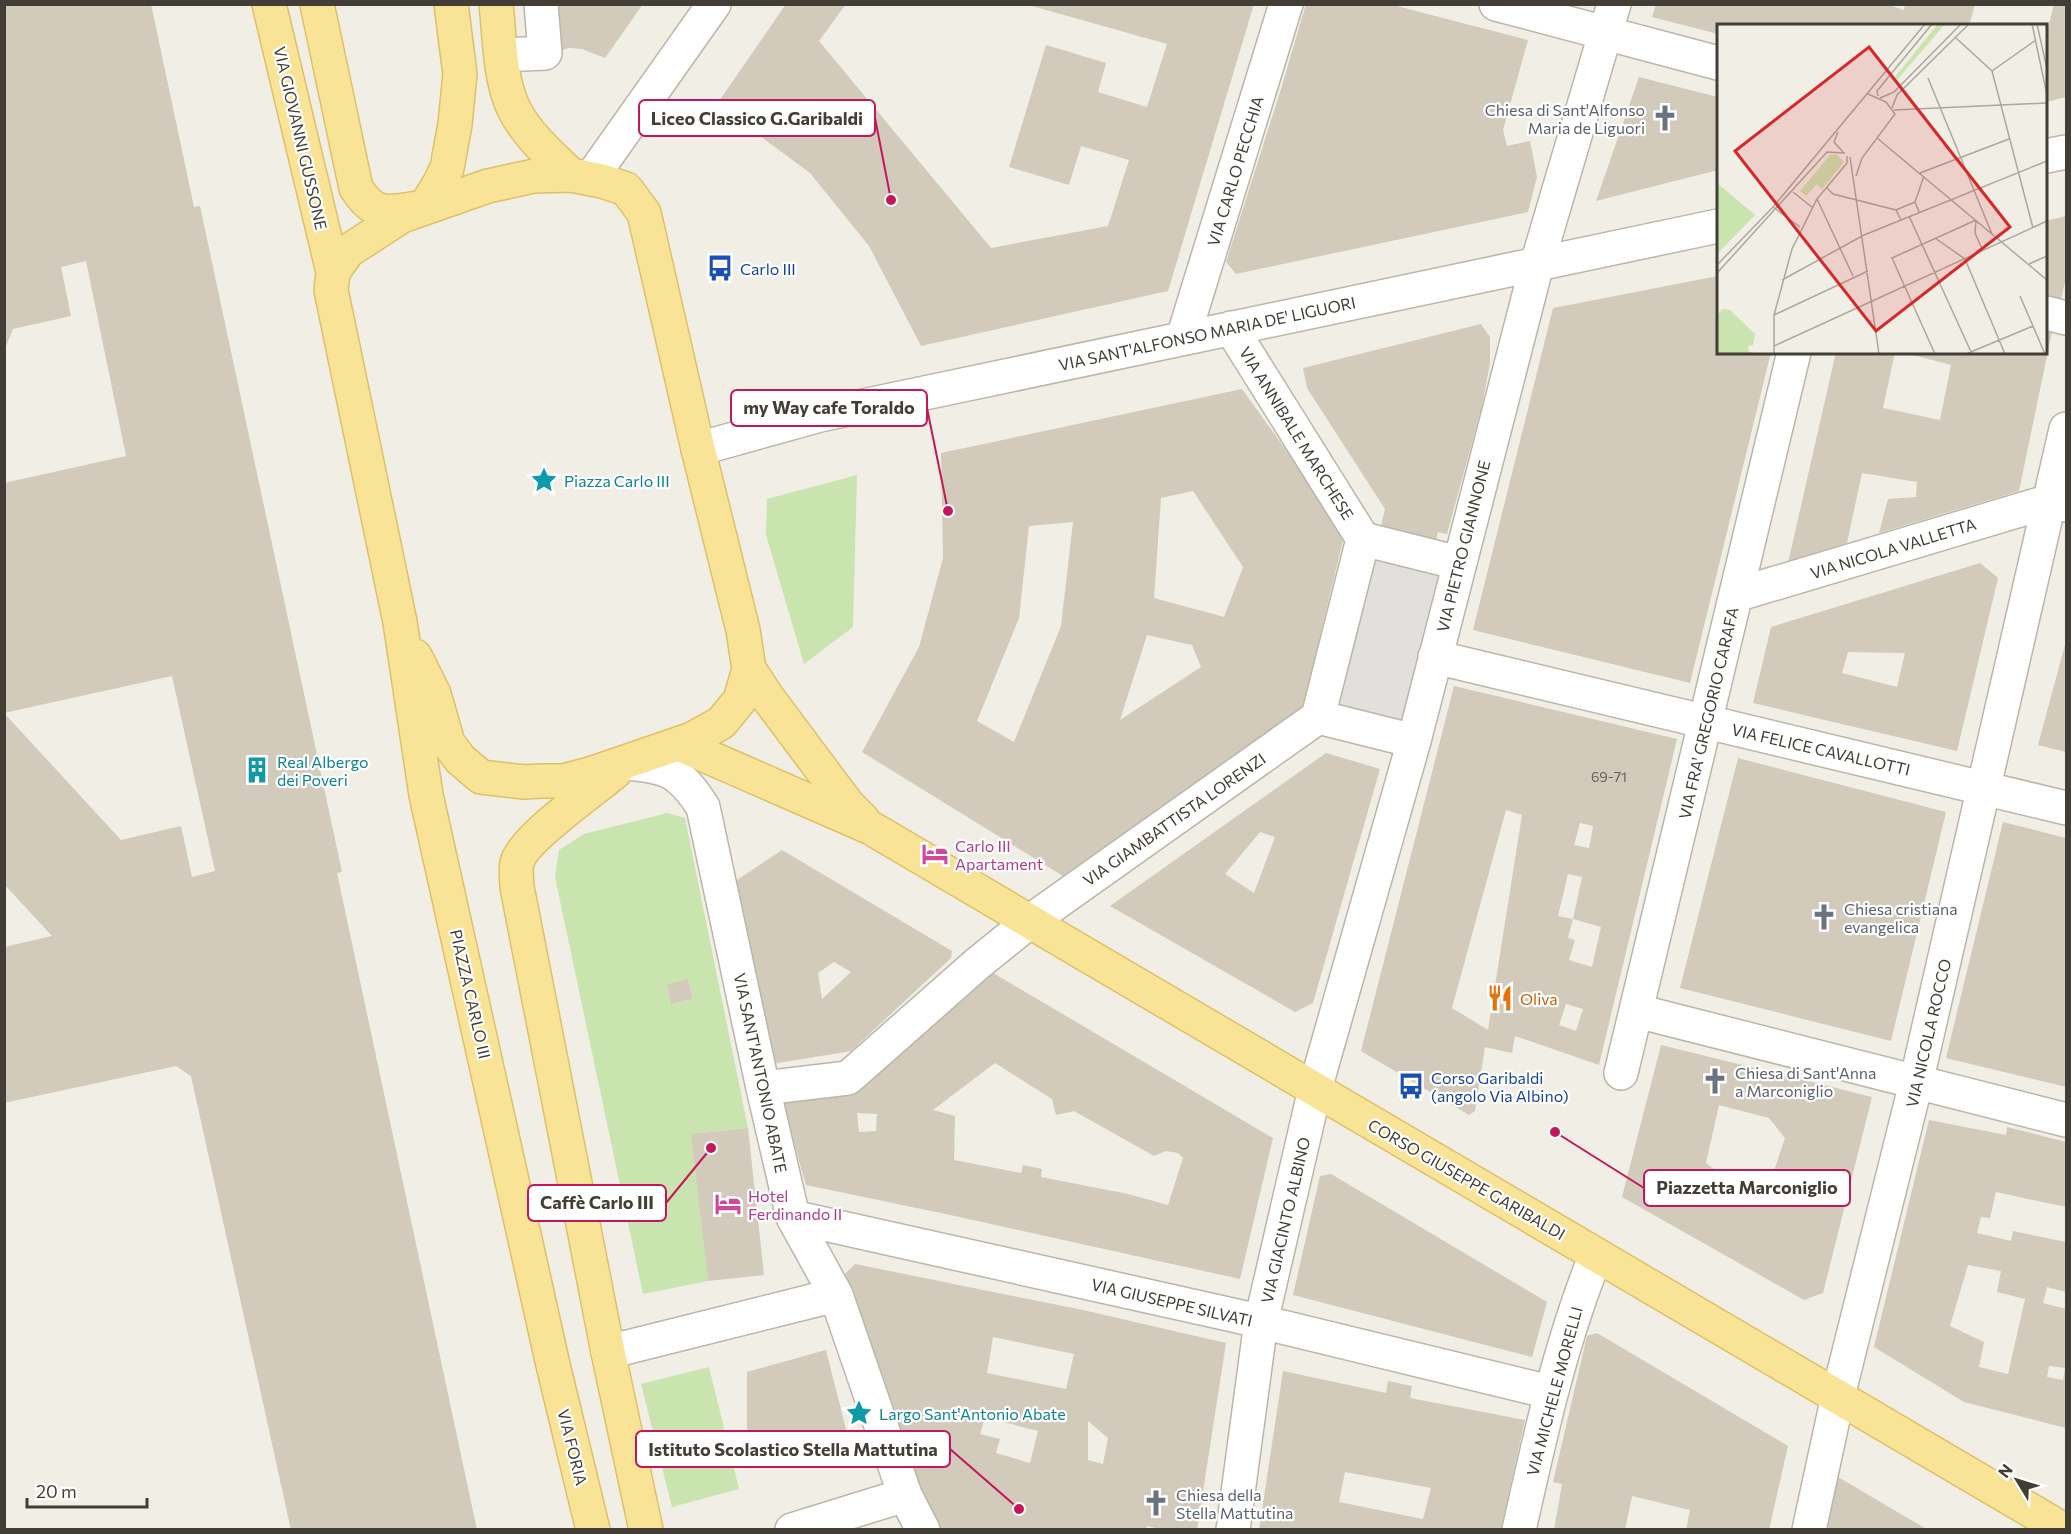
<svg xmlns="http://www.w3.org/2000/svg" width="2071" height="1534" font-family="Commissioner,sans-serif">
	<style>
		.green { fill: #c9e4af; fill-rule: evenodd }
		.parking { fill: #e2e0dd }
		.building { fill: #d2cabb; fill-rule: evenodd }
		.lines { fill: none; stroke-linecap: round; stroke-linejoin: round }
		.minor-casing { stroke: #bcb6a8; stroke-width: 36 }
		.major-casing { stroke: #ddc167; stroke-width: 36 }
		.minor { stroke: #fff; stroke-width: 33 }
		.major { stroke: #f9e396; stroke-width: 33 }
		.labels { text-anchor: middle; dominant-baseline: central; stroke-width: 4.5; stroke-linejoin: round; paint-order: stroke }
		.number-label { font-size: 14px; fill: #676156 }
		.worship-label { font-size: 16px; fill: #5b616d; stroke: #fff; text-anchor: start }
		.street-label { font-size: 16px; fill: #433e35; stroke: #fff }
		.transit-label { font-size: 16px; fill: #164399; stroke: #fff; text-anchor: start }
		.culture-label { font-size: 16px; fill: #0d838f; stroke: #fff; text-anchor: start }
		.hotel-label { font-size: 16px; fill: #b23c85; stroke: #fff; text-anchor: start }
		.food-label { font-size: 16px; fill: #c56008; stroke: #fff; text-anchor: start }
		.inset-road { fill: none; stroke: #aba89f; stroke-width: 1.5 }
		.view { fill: #d62828; fill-opacity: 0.15; stroke: #d62828; stroke-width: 3 }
		.inset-edge { fill: none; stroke: #433e35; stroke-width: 3 }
		.leader { fill: none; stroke: #c2185b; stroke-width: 2 }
		.callout-dot { fill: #c2185b; stroke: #fff; stroke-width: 2 }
		.callout { fill: #fff; stroke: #c2185b; stroke-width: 2 }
		.callout-label { font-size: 18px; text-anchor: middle; font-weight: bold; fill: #433e35 }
	</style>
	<rect width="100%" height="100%" fill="#f1eee5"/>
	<path class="green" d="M857,475l-4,152 -49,37 -38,-129 1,-36z
		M667,813l18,5 63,310 -56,6 16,147 -65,13 -88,-417 4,-27 25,-16zM688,979l5,20 -22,5 -4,-20z
		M709,1367l30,122 -67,18 -31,-123z"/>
	<path class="parking" d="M1363,539l96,24 -45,178 -96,-24z"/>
	<path class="building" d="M4,4h147l43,203 6,-1 142,666 -5,1 140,657h-186l-100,-454 -15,-10 -172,37v-156l48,-11 -48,-52v-171l117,127 60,-14 11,51 23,-6 -43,-195 -168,37v-230l122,-27 -40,-195 -25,6 10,49 -58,13 -9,22z
		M551,4h92l-38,54 -23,-9 -13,-1 -14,4z
		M786,4h60l-27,37 172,207 117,-22 21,-66 -48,-14 -12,39 -60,-18 37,-122 60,18 -8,29 49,15 20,-63 -142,-40h229l-86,287 -247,55 -52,-100 -59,-73 -93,-69z
		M1306,4h83l139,36 -25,90 4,16 23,-5 7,36 -9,35 -292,62 -10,-12 55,-173z
		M1656,4h230l18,6 1,-6h70l-6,22h-251v8l-66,-17z
		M2054,4h12v93l-20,5v-66z
		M1639,77l79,20v73l-122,31z
		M2066,216v61l-5,23 -15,-3v-76z
		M1718,276v76h53l-81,331 -217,-53 80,-322z
		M1481,324l9,13v26l-8,43 -35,128 -9,-2 -2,8 -55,-14 4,-17 -78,-121 -4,-20z
		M2046,330l6,2 -33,159 -140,42 9,-34 28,-2 1,-15 -55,-9 -15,70 -59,20 48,-211h59l-12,56 57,12 11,-55 -49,-13h144z
		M1242,389l103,143 -43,178 -239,166 -201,-124 57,-105 24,-89 -2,-105zM1193,491l50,76 -19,50 -70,-19 7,-100zM1073,522l-12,104 -47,116 -37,-21 42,-103 10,-92zM1147,635l45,10 9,22 -81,53z
		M1980,563l18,15 -41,173 -204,-48 18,-76zM1848,652l57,1 -8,34 -55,-14z
		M2066,641v111l-28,-7z
		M1454,686l223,53 -78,326 -84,-29 -3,17 -27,-6 -10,64 -6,4 -108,-64zM1506,810l16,5 -34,215 -36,-22zM1580,823l13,3 -4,22 -15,-3zM1568,874l14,3 -9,42 28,8 -9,40 -23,-7 6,-20 -7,-2 5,-19 -15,-3zM1566,1004l17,5 -7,22 -17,-6z
		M1326,753l54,16 -67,234 -18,9 -185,-106zM1260,832l15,5 -21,56 -29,-19z
		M1738,758l208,54 -55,229 -211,-53z
		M2003,822l63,16v249l-120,-29z
		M782,850l170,101 -1,7 -100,93 -79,13 -38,-182zM834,962l17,10 -29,27 -4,-26z
		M988,970l285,168 -33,141 -285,-63 -149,-31 -25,-86 72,-15zM995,1063l57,36 4,16 18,-4 80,45 12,-5 12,2 5,5 -15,47 -40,-11 -87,-17 1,-8 -19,-4 -2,8 -67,-13 1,-44 -22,-6zM857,1113l20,1 -1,17 -17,1z
		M688,979l5,20 -22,5 -4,-20z
		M1661,1045l211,52 -49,196 -19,7 -182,-103zM1719,1105l50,13 16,20 -21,63 -36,-20 -22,-18z
		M1929,1120l77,15 1,-8 59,15v65l-70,-15 -6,26 -9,-1 -4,16 34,8 2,-10 53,11v50l-19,-5 -4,16 23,6v119l-102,-26 -90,-55zM1968,1265l33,6 -4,21 28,7 -17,75 -29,-7 5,-25 -34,-16zM2049,1366l16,2 -2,12 -16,-3z
		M748,1128l16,147 -56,6 -17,-147z
		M1331,1174l216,128 -15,55 -239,-62 27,-119z
		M855,1264l228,46 143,33 -29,187h-32l-18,-4 -1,4h-209l-19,-42 -73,-214zM993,1337l81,17 -8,35 -79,-16zM985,1417l53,14 -8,32 -34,-10 4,-14 -20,-5zM1088,1421l20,17 -5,26 -15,-4z
		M1597,1333l191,113 -19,84h-83l4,-20 -58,-14 -7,34h-71l8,-46 -9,-2 34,-146z
		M826,1350l23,91 -83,21 -3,-19 -16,7v-78z
		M1283,1371l103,22 2,-12 24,5 -2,12 115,22 -24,110h-242zM1345,1472l86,16 -8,31 -84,-17z
		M1838,1477l90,53h-101z"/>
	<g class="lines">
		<g class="minor-casing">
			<path id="minor" d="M1496,4l222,59
				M502,55l43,-2 -4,-49
				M2046,156l20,-4
				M591,178l123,-174
				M2046,313l20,5
				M1231,328l132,211
				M1183,338l103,-334
				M698,449l122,-34 898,-189
				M1736,595l314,-94 16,4
				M1435,657l631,151
				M1414,741l-96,-24 45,-178 96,24
				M625,763c42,3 55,8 78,44l60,281 30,129 43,78 69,200 18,35
				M1637,1011l429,109
				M1621,1073l173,-721
				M763,1088l85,-10 129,-114 52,-42 289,-205
				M793,1217l444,99 313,76
				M608,1352l228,-57
				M792,1530l113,-35
				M1233,1530l28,-208 54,-233 99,-348 123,-477 77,-260
				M1519,1530c21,-94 41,-186 77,-275
				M1809,1530l29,-134 78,-313 150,-654"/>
		</g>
		<g class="major-casing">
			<path id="major" d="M269,4l64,268 -2,18 69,332 26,173 127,570 40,165
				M317,4l39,184c19,29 30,25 61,20
				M496,4c4,34 3,74 18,105 12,25 37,47 57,66
				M425,207l14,-23 8,-16 8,-44 5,-50 -9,-70
				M333,272l15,-21 54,-35 86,-30 46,-10 37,-1 31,6 24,8 18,24 54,236 45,181 6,39 -9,31 -19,23 -29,16 -102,35 -26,7h-23l-17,1 -43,-5 -21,-18 -12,-16 -14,-49 -19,-38
				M749,669l19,29 80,107 15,15
				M679,744l192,84 1193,702
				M615,772c-21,18 -93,67 -98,91 -2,7 0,17 0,24l91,465 38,178"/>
		</g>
		<use href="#minor" class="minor"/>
		<use href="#major" class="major"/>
	</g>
	<defs>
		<g id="church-bare" transform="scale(2.07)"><path d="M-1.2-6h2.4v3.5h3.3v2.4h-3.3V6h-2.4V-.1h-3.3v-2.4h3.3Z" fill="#6b7280" stroke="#fff" stroke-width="2.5" paint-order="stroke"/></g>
		<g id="bus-bare" transform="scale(2.07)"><path d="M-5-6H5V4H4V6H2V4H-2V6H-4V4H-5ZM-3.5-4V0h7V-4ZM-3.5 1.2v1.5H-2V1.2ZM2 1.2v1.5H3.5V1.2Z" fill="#1a4fb4" stroke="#fff" stroke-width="2.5" paint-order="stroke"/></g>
		<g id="sight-bare" transform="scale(2.07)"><path d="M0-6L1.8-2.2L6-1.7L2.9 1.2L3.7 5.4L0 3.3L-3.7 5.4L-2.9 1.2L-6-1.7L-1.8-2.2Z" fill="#0f9aa8" stroke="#fff" stroke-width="2.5" paint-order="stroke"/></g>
		<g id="building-bare" transform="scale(2.07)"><path d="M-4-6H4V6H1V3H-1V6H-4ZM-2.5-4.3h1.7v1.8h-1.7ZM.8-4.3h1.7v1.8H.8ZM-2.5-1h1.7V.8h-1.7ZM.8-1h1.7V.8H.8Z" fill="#0f9aa8" stroke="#fff" stroke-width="2.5" paint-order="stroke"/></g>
		<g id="hotel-bare" transform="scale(2.07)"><path d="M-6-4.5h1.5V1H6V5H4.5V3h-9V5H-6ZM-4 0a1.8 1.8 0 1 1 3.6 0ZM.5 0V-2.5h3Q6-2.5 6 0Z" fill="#d1479c" stroke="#fff" stroke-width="2.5" paint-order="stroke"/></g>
		<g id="restaurant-bare" transform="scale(2.07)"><path d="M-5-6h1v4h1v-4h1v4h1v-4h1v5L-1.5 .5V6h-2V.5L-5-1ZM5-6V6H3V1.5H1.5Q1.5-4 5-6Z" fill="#e8710a" stroke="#fff" stroke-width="2.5" paint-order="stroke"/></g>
	</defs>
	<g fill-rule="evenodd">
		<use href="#church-bare" x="1665" y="118"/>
		<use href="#bus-bare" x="720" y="268"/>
		<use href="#sight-bare" x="544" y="480"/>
		<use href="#building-bare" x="257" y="770"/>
		<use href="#hotel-bare" x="935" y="854"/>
		<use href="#church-bare" x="1824" y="917"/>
		<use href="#restaurant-bare" x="1500" y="998"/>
		<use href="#church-bare" x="1715" y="1081"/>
		<use href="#bus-bare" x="1411" y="1086"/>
		<use href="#hotel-bare" x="728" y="1204"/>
		<use href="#sight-bare" x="859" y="1413"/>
		<use href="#church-bare" x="1156" y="1503"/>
	</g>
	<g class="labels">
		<g class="number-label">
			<text x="1609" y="776">69-71</text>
		</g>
		<g class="worship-label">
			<text x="1645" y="109" text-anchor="end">Chiesa di Sant'Alfonso<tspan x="1645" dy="18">Maria de Liguori</tspan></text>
			<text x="1844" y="908">Chiesa cristiana<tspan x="1844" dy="18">evangelica</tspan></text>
			<text x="1735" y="1072">Chiesa di Sant'Anna<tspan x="1735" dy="18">a Marconiglio</tspan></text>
			<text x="1176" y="1494">Chiesa della<tspan x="1176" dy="18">Stella Mattutina</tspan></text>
		</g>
		<g class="street-label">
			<text transform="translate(301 138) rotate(77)">VIA GIOVANNI GUSSONE</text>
			<text transform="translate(1235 171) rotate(-73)">VIA CARLO PECCHIA</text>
			<text transform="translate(1207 333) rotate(-12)">VIA SANT'ALFONSO MARIA DE' LIGUORI</text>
			<text transform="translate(1297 433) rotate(58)">VIA ANNIBALE MARCHESE</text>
			<text transform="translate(1463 546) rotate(-76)">VIA PIETRO GIANNONE</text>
			<text transform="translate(1893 548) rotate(-17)">VIA NICOLA VALLETTA</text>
			<text transform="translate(1708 713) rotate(-77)">VIA FRA' GREGORIO CARAFA</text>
			<text transform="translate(1821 749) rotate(13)">VIA FELICE CAVALLOTTI</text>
			<text transform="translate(1174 819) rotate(-35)">VIA GIAMBATTISTA LORENZI</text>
			<text transform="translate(471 994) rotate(77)">PIAZZA CARLO III</text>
			<text transform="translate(1928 1033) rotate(-77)">VIA NICOLA ROCCO</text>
			<text transform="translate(761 1073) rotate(78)">VIA SANT'ANTONIO ABATE</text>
			<text transform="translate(1467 1179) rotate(30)">CORSO GIUSEPPE GARIBALDI</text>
			<text transform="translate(1285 1220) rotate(-77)">VIA GIACINTO ALBINO</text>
			<text transform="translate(1172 1302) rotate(13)">VIA GIUSEPPE SILVATI</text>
			<text transform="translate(1554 1391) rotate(-75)">VIA MICHELE MORELLI</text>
			<text transform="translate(573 1447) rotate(76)">VIA FORIA</text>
		</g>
		<g class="transit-label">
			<text x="740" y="268">Carlo III</text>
			<text x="1431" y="1077">Corso Garibaldi<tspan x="1431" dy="18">(angolo Via Albino)</tspan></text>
		</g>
		<g class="culture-label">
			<text x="564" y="480">Piazza Carlo III</text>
			<text x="277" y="761">Real Albergo<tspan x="277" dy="18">dei Poveri</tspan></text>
			<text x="879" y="1413">Largo Sant'Antonio Abate</text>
		</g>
		<g class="hotel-label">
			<text x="955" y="845">Carlo III<tspan x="955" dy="18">Apartament</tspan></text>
			<text x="748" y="1195">Hotel<tspan x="748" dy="18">Ferdinando II</tspan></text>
		</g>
		<g class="food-label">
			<text x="1520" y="998">Oliva</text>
		</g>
	</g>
	<g transform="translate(1717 24)">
		<rect width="330" height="330" fill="#f1eee5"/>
		<path d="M221,0h7l-48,56 -3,-2zM119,130l8,8 -22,27 -5,-5 -11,12 -6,-5 30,-36zM0,159l38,32 -38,39zM6,285l7,1 25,24 -2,11 -5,1 1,6 4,1 -36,1v-39z" fill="#c9e4af"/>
		<path class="inset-road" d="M315,0l15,71M320,0l10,45M239,14l36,33 41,157M275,47l44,-31M211,54l64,156M161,72l-1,-5 55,-67M163,74l14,-6 67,-68M175,84l5,-13 72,-71M177,86l153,-7M121,108l-4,10 9,10M160,114l170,142M133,133l29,197M203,149l89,-34M139,152l6,-18 33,-44 -9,-12 -18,-8M109,163l7,7 63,16M76,168l20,16M100,175l36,77M198,178l9,-26M56,183l27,20M192,192l63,138M184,196l-5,-10 19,-8 4,10M259,196l-1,13 8,18M218,214l30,21 40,95M312,240l18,-8M0,241l56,-58 152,-183M0,249l110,-121 18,1M65,256l82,-45 183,-74M303,272l25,58M57,291l94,-44M57,322l273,-125M57,330v-39l18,-66 25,-50 30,-36v-7M218,330l-43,-96 84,-38M249,330l67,-28"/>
		<path class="view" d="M152,23l141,180 -134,104 -141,-180z"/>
		<rect width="330" height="330" class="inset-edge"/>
	</g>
	<path class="leader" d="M891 200L875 118M948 511L927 408M1555 1132L1644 1188M711 1148L666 1203M1019 1509L950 1449"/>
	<g class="callout-dot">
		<circle cx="891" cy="200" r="6"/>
		<circle cx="948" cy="511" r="6"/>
		<circle cx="1555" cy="1132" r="6"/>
		<circle cx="711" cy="1148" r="6"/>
		<circle cx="1019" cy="1509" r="6"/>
	</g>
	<g class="callout">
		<rect x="639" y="100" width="236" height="36" rx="6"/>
		<rect x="731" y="390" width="196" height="36" rx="6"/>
		<rect x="1644" y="1170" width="206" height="36" rx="6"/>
		<rect x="528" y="1185" width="138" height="36" rx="6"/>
		<rect x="636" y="1431" width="314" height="36" rx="6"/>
	</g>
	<g class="callout-label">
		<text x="757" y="125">Liceo Classico G.Garibaldi</text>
		<text x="829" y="414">my Way cafe Toraldo</text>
		<text x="1747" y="1194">Piazzetta Marconiglio</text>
		<text x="597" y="1209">Caffè Carlo III</text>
		<text x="793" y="1456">Istituto Scolastico Stella Mattutina</text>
	</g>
	<rect width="2071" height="1534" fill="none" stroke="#433e35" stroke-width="12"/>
	<g transform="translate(2017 1480) rotate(308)" stroke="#ffffff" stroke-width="4.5" paint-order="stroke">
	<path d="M0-4.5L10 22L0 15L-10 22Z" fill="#433e35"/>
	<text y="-9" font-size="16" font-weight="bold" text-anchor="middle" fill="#433e35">N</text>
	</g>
	<path d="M27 1498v9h120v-9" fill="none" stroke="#433e35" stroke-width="3"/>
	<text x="36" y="1498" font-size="18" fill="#433e35" stroke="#ffffff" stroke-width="4.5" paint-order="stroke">20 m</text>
</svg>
